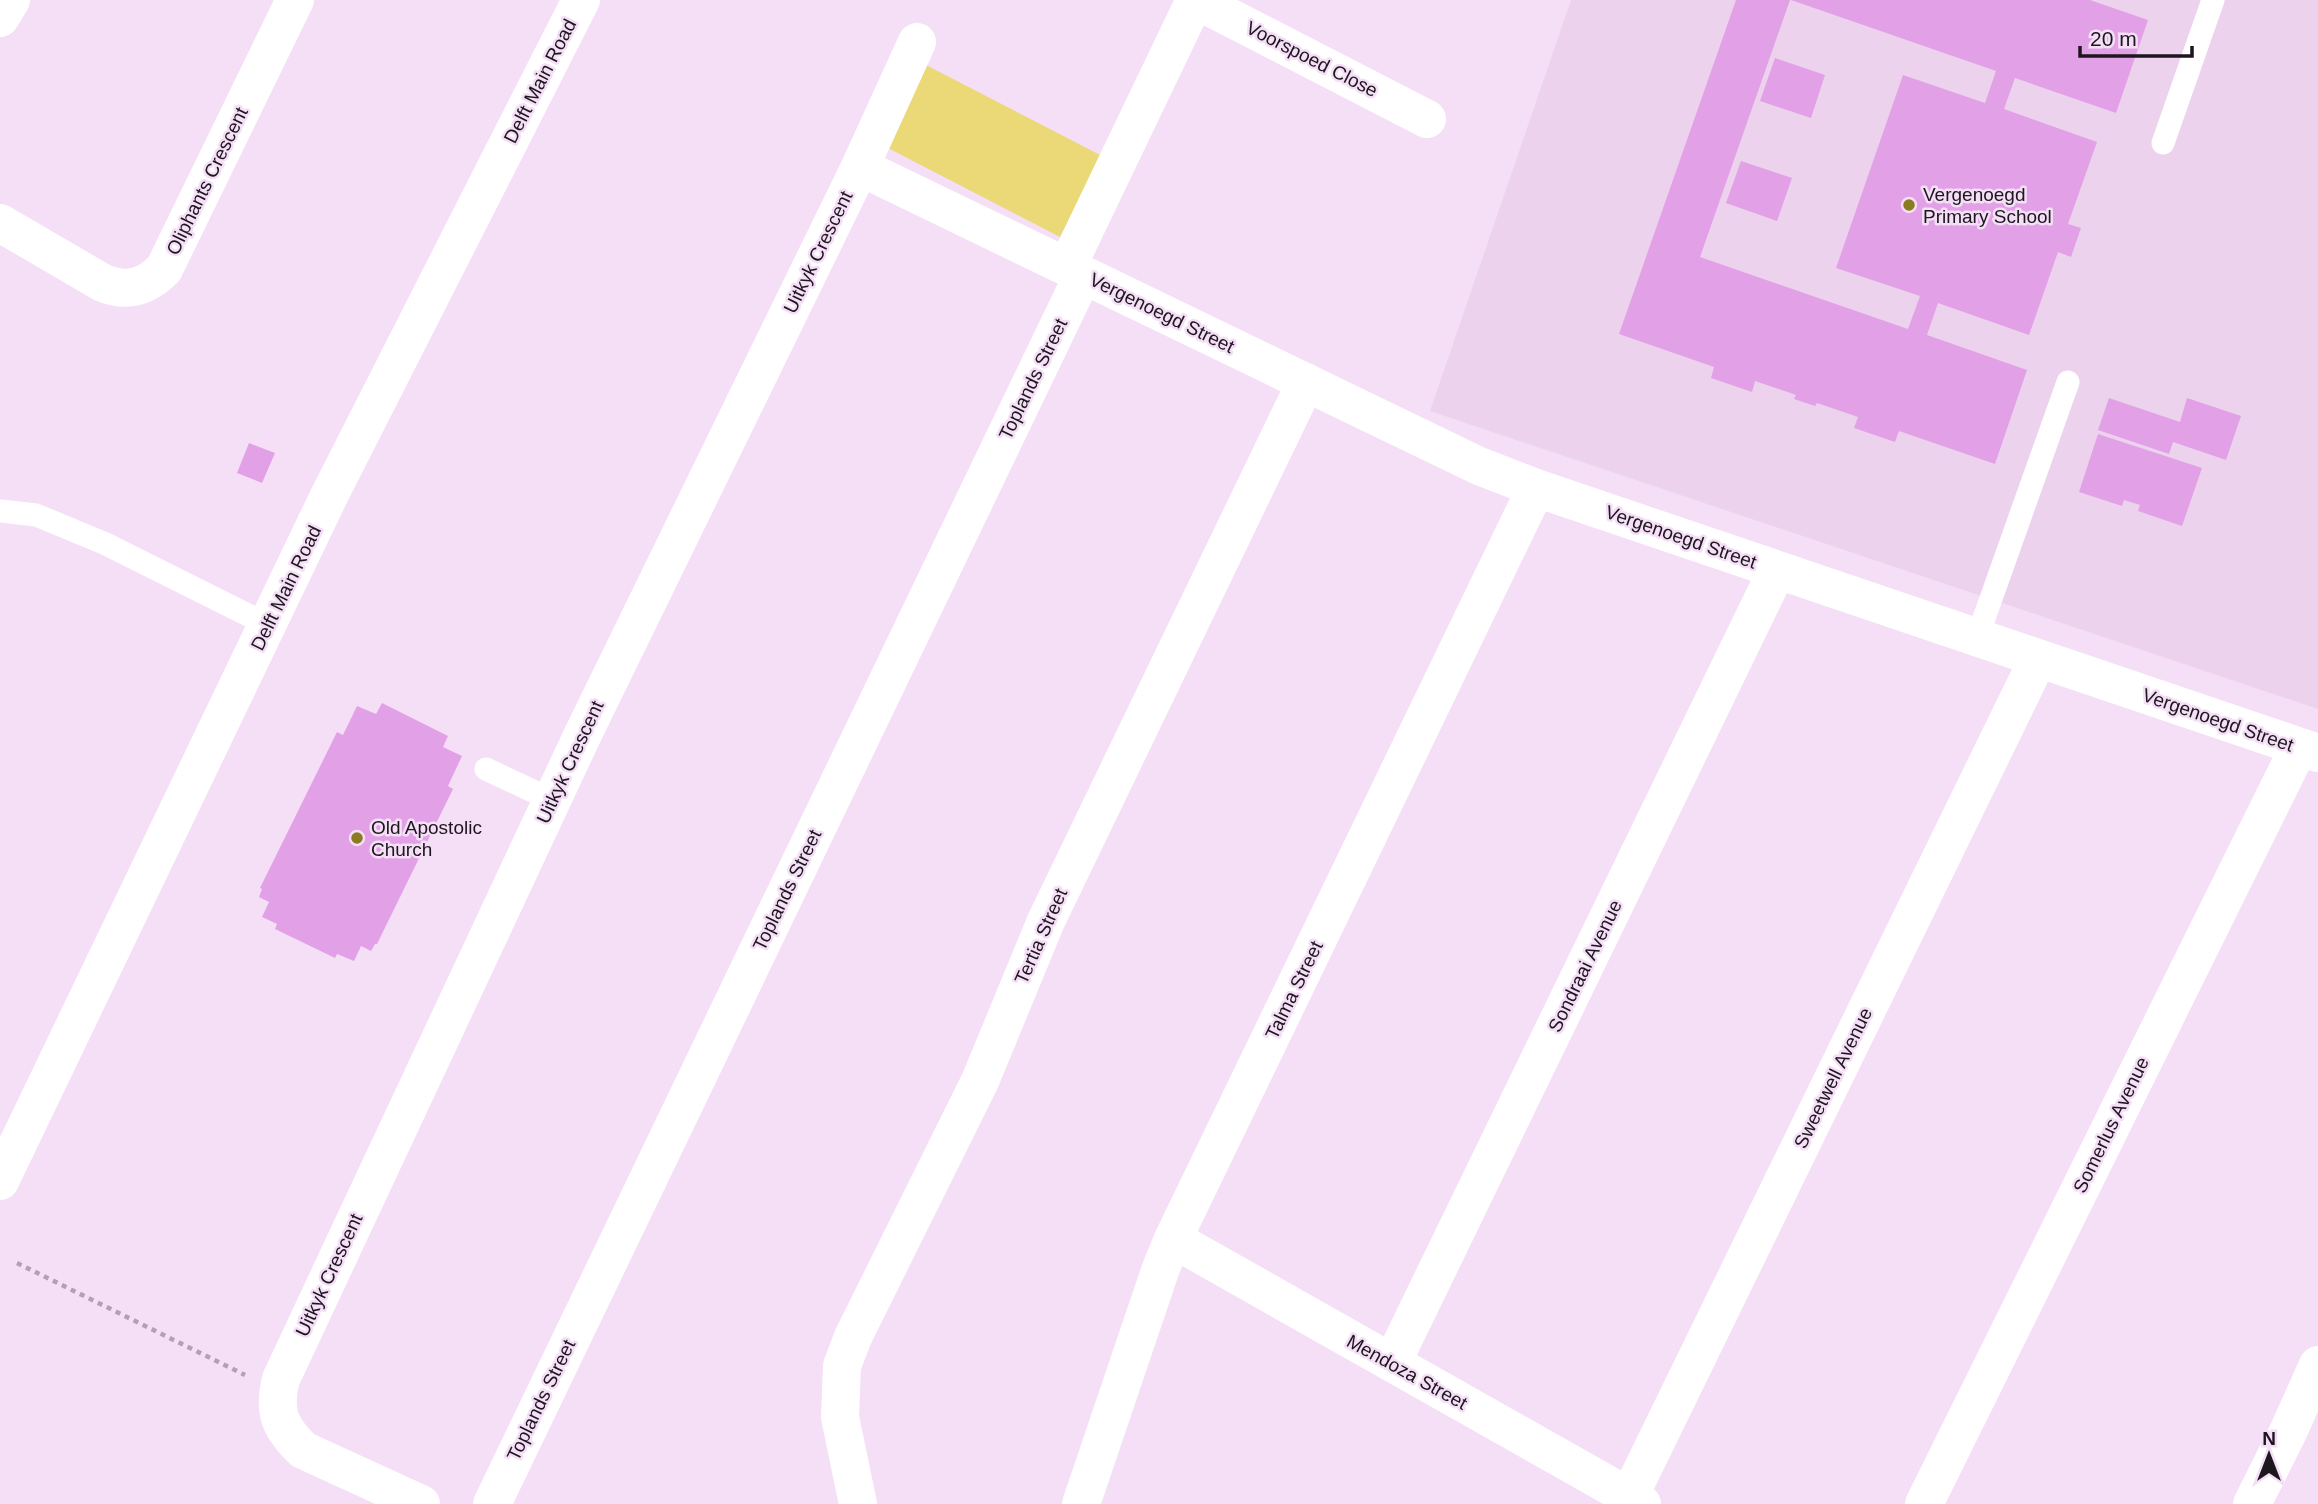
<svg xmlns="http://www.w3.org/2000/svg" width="2318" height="1504" font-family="Arial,sans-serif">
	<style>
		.built { fill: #edd2ee }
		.green { fill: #ebd877 }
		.building { fill: #e2a0e7 }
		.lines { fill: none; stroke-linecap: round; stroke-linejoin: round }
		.path { stroke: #b2a0b3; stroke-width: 4.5; stroke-dasharray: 5 5; stroke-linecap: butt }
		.service { stroke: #fff; stroke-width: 23 }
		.minor { stroke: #fff; stroke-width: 38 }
		.tertiary { stroke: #fff; stroke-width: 38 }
		.poi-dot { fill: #8b7b21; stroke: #f5dff6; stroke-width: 2.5 }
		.labels { text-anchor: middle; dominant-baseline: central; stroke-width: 5; stroke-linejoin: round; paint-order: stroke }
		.street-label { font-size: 19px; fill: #1d161e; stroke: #f5dff6 }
		.poi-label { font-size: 19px; fill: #1d161e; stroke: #f5dff6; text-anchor: start }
	</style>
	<rect width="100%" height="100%" fill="#f5dff6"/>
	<path class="built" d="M1571,0h747v709l-888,-298z"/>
	<path class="green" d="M926,65l176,91 -42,81 -176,-91z"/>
	<path class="building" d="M1736,0h54l-90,257 208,72 12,-33 -84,-28 67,-193 82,28 11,-32 -205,-71h299l58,20 -32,93 -101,-35 -11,31 93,33 -29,82 13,4 -10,29 -13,-5 -29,83 -91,-32 -11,32 100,35 -32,94 -96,-33 -4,11 -41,-14 4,-11 -41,-14 -2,3 -21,-7 2,-4 -41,-14 -3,11 -41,-14 3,-11 -95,-33z
		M1775,58l50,17 -14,43 -51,-17z
		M1741,161l51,17 -15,43 -51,-18z
		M2109,398l71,24 7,-24 54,18 -15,44 -53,-18 -4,12 -71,-24z
		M2098,434l104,34 -20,58 -44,-15 2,-6 -16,-5 -2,6 -43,-14z
		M249,443l26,10 -13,30 -25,-10z
		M382,703l66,33 -5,11 19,9 -14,30 5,3 -76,155h-2l-4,7 -10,-5 -7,15 -17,-7 -2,4 -60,-29 2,-5 -15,-7 7,-15 -10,-5 3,-8 -2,-1 77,-156 6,3 14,-29 19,8z"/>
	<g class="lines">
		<path class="path" d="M17,1263l228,112"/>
		<path class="service" d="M2163,143l50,-143
			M0,511l36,4 70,29 162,81
			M1977,638l91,-256
			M486,769l66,31"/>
		<path class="minor" d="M1196,0l231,119
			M0,18l11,-18
			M860,167l57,-125
			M0,223l103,60c25,10 43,4 61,-14l131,-269
			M1067,267l128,-267
			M1173,1239l469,265
			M1392,1363l385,-793
			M1629,1497l409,-838
			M421,1504l-118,-54c-24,-23 -30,-39 -22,-71l302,-645 277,-567 619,299 57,22 782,265
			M492,1504l591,-1229
			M858,1504l-18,-87 2,-51 11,-29 127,-256 66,-160 260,-539
			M1081,1504l80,-236 12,-29 363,-751
			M1924,1504l375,-757
			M2252,1504l36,-72 30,-67"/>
		<path class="tertiary" d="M0,1181l329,-685 252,-496"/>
	</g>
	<g class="poi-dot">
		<circle cx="1909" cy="205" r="7"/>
		<circle cx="357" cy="838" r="7"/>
	</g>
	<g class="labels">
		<g class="street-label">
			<text transform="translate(1312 59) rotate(27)">Voorspoed Close</text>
			<text transform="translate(540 81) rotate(-63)">Delft Main Road</text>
			<text transform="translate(207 181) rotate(-64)">Oliphants Crescent</text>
			<text transform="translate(818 252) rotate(-64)">Uitkyk Crescent</text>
			<text transform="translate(1162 313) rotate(26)">Vergenoegd Street</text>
			<text transform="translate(1033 379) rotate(-64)">Toplands Street</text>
			<text transform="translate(1681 537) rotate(19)">Vergenoegd Street</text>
			<text transform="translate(286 588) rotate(-64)">Delft Main Road</text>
			<text transform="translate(2218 720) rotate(19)">Vergenoegd Street</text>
			<text transform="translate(570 762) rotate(-65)">Uitkyk Crescent</text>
			<text transform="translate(787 890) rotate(-64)">Toplands Street</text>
			<text transform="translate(1041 936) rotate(-66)">Tertia Street</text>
			<text transform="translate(1585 966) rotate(-64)">Sondraai Avenue</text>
			<text transform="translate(1294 990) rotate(-64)">Talma Street</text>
			<text transform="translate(1833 1078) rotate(-64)">Sweetwell Avenue</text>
			<text transform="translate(2111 1125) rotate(-64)">Somerlus Avenue</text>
			<text transform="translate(329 1275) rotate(-65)">Uitkyk Crescent</text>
			<text transform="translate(1407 1372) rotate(29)">Mendoza Street</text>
			<text transform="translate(541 1400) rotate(-64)">Toplands Street</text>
		</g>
		<g class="poi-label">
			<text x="1923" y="194">Vergenoegd<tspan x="1923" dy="22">Primary School</tspan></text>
			<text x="371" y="827">Old Apostolic<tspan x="371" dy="22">Church</tspan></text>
		</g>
	</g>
	<g transform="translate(2269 1455)" stroke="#f5dff6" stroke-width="5" paint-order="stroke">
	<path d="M0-5L12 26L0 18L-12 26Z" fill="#1d161e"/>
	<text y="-10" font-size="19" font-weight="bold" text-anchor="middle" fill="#1d161e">N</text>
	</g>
	<path d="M2080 46v10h112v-10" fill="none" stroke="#1d161e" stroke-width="3.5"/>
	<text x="2090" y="46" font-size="21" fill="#1d161e" stroke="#f5dff6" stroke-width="5" paint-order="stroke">20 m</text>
</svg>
